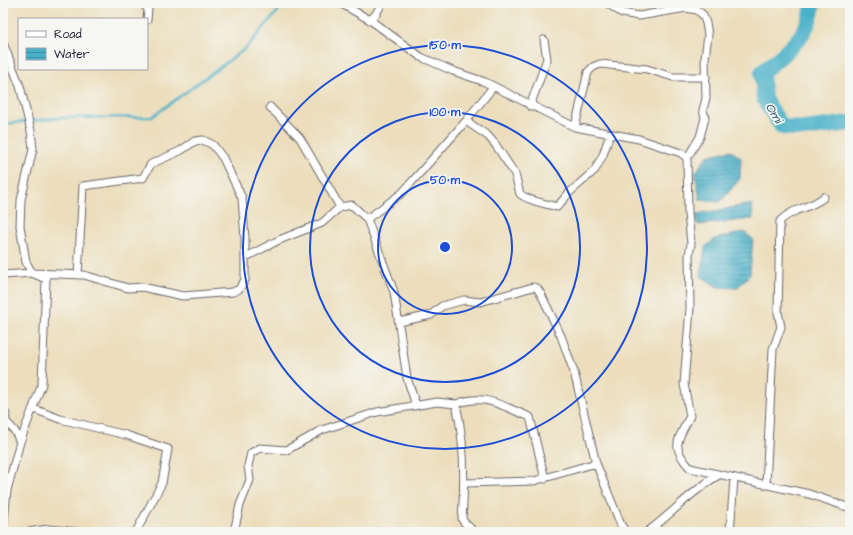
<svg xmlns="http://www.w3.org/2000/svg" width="853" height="535" font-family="'Architects Daughter',sans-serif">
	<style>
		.water { fill: url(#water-rules); stroke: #366982 }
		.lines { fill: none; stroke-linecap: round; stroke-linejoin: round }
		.stream { stroke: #49b0c8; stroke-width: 2.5 }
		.river { stroke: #49b0c8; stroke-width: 16 }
		.street-casing { stroke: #696468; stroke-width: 9 }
		.street { stroke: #fff; stroke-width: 7 }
		.ring { fill: none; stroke: #1d4ed8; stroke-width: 2 }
		.labels { text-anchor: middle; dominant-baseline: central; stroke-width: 3.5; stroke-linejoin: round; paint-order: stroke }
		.water-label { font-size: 13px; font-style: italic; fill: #325b73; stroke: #f6f6f2 }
		.centre { fill: #1d4ed8; stroke: #f6f6f2; stroke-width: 2 }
		.ring-label { font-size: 12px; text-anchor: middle; font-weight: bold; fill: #1d4ed8; stroke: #f6f6f2; stroke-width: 3.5; stroke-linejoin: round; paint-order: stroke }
	</style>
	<defs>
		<pattern id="water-rules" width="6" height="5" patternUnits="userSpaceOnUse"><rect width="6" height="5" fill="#49b0c8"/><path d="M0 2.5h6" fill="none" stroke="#3c8fa4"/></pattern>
	</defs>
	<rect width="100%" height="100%" fill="#f6f6f2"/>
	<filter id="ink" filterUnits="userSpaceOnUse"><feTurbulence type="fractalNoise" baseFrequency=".025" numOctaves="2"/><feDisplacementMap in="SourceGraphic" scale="8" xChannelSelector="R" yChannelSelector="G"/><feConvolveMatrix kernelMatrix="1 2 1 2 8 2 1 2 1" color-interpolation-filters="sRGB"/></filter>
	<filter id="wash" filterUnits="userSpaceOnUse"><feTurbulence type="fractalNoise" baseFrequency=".012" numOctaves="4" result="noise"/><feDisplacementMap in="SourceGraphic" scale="16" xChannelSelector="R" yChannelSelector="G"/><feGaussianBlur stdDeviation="0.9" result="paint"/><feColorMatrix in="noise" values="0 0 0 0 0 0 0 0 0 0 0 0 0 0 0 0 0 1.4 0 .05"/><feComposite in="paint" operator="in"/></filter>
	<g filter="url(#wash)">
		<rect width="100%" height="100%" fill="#ecdebc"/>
		<path class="water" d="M730,150l11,8 -1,21 -20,23 -20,-2 -5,-27 12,-17z
			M752,204l1,15 -55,6 -2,-11z
			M744,232l9,7 -3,36 -13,13 -20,-1 -16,-11 4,-29 10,-8z"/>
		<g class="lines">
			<path class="stream" d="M3,124l55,-6 94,-1 94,-69 39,-45"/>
			<path class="river" d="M813,3c-2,32 -28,50 -51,69l2,27 18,28 22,2 46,-6"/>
		</g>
	</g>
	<g filter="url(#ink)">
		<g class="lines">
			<g class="street-casing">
				<path id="street" d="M142,3l6,6 -1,11
					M340,3l30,17 51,37 32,14 32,11 90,45 64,12 42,14 6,5
					M607,3l15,10 17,3 47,-8 11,2 6,5 3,8 2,12 -3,23 1,40 -3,12 2,8 -5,19 -13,21 1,55 3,31 -2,11 1,53 -6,76 6,32c-11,23 -21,29 0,52l119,26 41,14
					M370,20l6,-6 6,-11
					M3,43l17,43 11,45 2,18 -12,51 -1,26 6,36 6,11 14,6 -4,105 -22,58 -13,48 -4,42
					M530,106l17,-47 -3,-19
					M270,107l30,31 40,69
					M466,121l22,15 7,8 20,30 5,20c10,8 25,9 37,13l12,-14 26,-23 8,-15 7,-21
					M575,127l13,-55 5,-5 7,-3 47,5 26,8h33
					M367,219l35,-26 64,-72 27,-34
					M246,257l33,-17 43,-17 18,-16 12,-2 15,14 27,73 13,86 9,27
					M3,275l29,-2 52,2 44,13 14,-1 41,9 50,-4 6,-3 6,-9v-41l-3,-41 -19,-40 -10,-13 -10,-5 -8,1 -15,10 -29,13 -8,14 -60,8 -5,89
					M399,322l32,-7 11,-9 22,-6 16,2 53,-15 4,1 4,6 20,42 13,36 22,91 25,62 5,7
					M456,404c31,-11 45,2 74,13l15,62
					M34,409l26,10 66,16 42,14 -6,34 -26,49
					M3,411l3,3c-2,9 3,10 8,16 3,4 4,9 6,12
					M465,483l69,-2 62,-18
					M766,485l7,-136 8,-22 -3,-15 2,-91c12,-13 30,-12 44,-24
					M29,532l19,-3 31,3
					M234,532l6,-27 10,-25 -2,-14 3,-13 9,-5 27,2 35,-20 55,-18 60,-10 19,2c9,38 9,77 6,115l2,3 10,10
					M647,532c25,-18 45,-42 72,-57
					M730,532l4,-53"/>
			</g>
			<use href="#street" class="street"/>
		</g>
	</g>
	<g class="ring">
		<circle cx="445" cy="247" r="67"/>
		<circle cx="445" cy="247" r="135"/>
		<circle cx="445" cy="247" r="202"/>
	</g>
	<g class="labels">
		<g class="water-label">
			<text transform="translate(774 113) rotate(58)">Omi</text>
		</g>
	</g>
	<circle cx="445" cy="247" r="6" class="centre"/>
	<g class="ring-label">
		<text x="445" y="49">150 m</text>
		<text x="445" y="116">100 m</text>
		<text x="445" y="184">50 m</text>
	</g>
	<rect width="853" height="535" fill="none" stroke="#f6f6f2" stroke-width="16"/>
	<rect x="18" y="18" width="130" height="52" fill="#f6f6f2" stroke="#a1a1a9"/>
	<rect x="26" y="31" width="20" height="6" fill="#ffffff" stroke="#a1a1a9"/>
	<text x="54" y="38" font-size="12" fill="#22223b">Road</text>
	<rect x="26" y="48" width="20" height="12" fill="url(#water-rules)" stroke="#a1a1a9"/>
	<text x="54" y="58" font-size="12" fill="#22223b">Water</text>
</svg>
